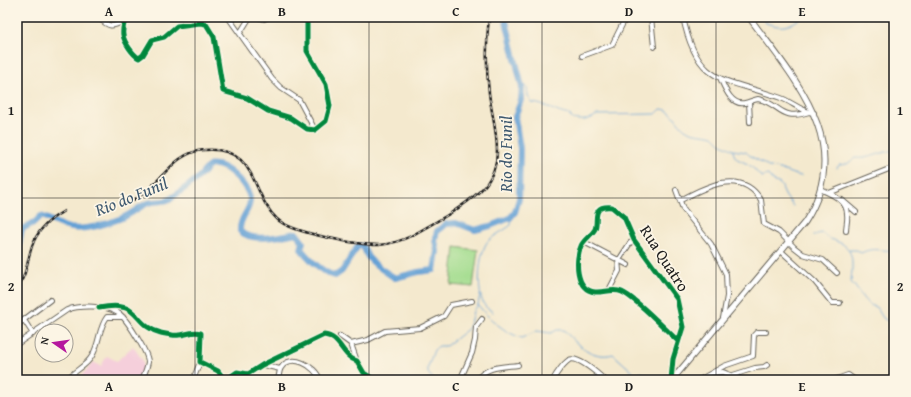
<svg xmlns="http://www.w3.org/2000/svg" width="911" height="397" font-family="'Gentium Book Plus',serif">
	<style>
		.built { fill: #f5cfdb }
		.green { fill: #a4dd90; stroke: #607c56 }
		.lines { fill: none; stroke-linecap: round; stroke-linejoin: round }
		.stream { stroke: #65a1d5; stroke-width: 1 }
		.river { stroke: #65a1d5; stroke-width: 6 }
		.minor-casing { stroke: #68645a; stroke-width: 6 }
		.major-casing { stroke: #68645a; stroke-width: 7 }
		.minor { stroke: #fff; stroke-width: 4 }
		.major { stroke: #fff; stroke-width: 5 }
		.rail-casing { stroke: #1c1c1c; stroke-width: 2.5 }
		.rail { stroke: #fcf5e5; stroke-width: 1; stroke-dasharray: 3; stroke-linecap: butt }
		.cycleway-casing { stroke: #fcf5e5; stroke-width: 8 }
		.cycleway { stroke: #00873e; stroke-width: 5 }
		.grid { fill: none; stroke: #1c1c1c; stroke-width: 1; stroke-opacity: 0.55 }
		.labels { text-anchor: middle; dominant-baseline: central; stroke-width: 3.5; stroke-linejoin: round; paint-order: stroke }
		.street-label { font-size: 16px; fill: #1c1c1c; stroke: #fcf5e5 }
		.water-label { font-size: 17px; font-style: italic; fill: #3d586f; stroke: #fcf5e5 }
		.neatline { fill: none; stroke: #1c1c1c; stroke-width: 1.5 }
		.grid-label { font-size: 13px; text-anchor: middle; font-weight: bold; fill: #1c1c1c }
	</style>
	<rect width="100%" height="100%" fill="#fcf5e5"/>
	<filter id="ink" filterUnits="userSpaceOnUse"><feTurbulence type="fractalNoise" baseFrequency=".025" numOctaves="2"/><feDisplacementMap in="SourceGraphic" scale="8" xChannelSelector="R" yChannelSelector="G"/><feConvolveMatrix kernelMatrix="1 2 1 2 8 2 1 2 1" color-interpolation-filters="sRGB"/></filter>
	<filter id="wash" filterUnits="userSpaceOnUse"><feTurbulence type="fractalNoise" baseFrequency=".012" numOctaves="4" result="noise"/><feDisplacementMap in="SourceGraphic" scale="16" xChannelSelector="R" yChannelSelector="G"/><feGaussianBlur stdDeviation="0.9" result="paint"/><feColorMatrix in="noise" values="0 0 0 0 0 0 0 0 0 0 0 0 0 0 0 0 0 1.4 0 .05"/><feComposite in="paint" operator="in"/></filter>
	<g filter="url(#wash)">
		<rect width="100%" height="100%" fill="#f4e9ce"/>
		<path class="built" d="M133,346l10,15v13l-3,6h-62l15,-18 8,4 6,-10 10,5z"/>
		<path class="green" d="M455,247l23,3 -5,37 -22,-2z"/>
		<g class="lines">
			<path class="stream" d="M763,17l3,6c15,5 23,5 35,-6
				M521,84l6,3 1,9 4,7c14,1 23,10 38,12l2,4c10,2 16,2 25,-4l59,-1 5,-5c12,0 15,13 24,20 9,6 18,4 28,7l7,7 13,7c1,13 13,10 20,18 3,3 5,6 9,9l6,-2 6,7c10,1 7,6 11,13 2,4 6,7 8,11
				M733,150l13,2c6,7 15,8 22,15 11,0 21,7 33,9
				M837,168l2,-3 8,-1 8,-6c12,2 26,-6 39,-8
				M814,235l8,-2c7,7 8,5 16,9 18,6 14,25 13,40 11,11 10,20 26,26l6,10 11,7
				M849,250h8l4,3c14,-7 20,-1 33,-3
				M478,305c11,14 27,28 44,33l15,-7 14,2 6,-3h7c12,14 29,30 49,24l21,19h8l18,7
				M493,312c-2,-2 -6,-3 -8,-6 -9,-12 -7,-53 3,-65 5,-5 17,-11 23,-16l1,-10
				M434,380l-6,-7v-6l6,-17 5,-4h7l23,-18 4,-17 5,-6 2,-10"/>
			<path class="river" d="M17,254l5,-25 13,-7 6,-6c8,3 16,8 25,11 16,5 41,-3 56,-9 9,-4 16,-10 24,-14 7,-4 17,-1 24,-5 6,-4 26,-19 31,-24 4,-4 6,-9 11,-10 14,-2 38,22 38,35 0,12 -11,17 -10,31 11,12 42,5 56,2l7,9 -2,7c9,11 21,23 34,27l7,-5 16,-25h4c4,3 3,7 6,11 7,9 18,15 27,21l23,-6 16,-2 3,-19 -2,-11 2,-9 9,-7 10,-1 19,7 15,-4 20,-8 5,-6 4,-13 1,-51 -5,-31 6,-17 1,-13 -17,-70"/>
		</g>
	</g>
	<g filter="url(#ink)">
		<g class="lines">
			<g class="minor-casing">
				<path id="minor" d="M98,17c10,10 15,12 27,2
					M228,17l44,62 9,9 18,12 16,30
					M258,17l6,2 4,-2
					M651,17l3,30
					M683,17c14,69 42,61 98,81 11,4 21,14 33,15
					M125,19c-1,5 -3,10 -2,16 1,7 10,20 16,23l4,-3 9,-15 12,-3 13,-11 23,-3 6,1 8,13 9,54 24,7 21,13 23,7 16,11 8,1 11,-9 4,-15 -4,-22 -19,-33v-34
					M240,33l10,-16
					M582,56l30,-11 14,-28
					M721,80c4,9 11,26 24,23 4,-1 8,-3 13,-4 22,4 22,23 51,13
					M749,102l1,20
					M820,189c11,5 27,11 27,25 1,6 -1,11 -1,17
					M676,190l7,19 28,35 15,30 1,22 -4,22
					M829,193l65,-26
					M681,200c25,-14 61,-32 80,0l3,24 15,8 15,15 9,7 20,6 14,13
					M842,200l14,12
					M584,242l44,23
					M781,251l34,31 17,21h8
					M619,260l11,-17 4,-3
					M609,290l10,-19 -1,-12
					M99,308c43,-9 32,17 62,25 5,1 13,3 18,2 8,0 14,-5 22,-2l-1,29 18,9 6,8h3l10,-7 11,2 14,-9 62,-30c16,1 19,23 33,26l7,12 11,7
					M24,320l9,14
					M17,325l33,-25
					M340,336l11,8 6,17
					M17,344l50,-34c12,-5 39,-5 51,3 8,4 30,40 30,49 -1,6 -4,13 -6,18
					M351,344l17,-4 17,-9 35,-3 24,-12 7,-11 21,-4
					M263,365l17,4
					M713,373l10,-1 20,8
					M733,375l22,-7 9,-1 3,-2
					M67,380c7,-10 19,-13 25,-24 8,-13 6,-27 15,-39h16
					M193,380l7,-18
					M278,380c1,-4 1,-9 3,-12 10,-16 35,-2 39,12
					M460,380l12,-27 3,-13 1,-13 6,-8
					M477,380c8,-14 26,-13 41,-15
					M553,380c3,-6 10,-16 16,-20 9,-5 30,15 36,20
					M671,380l2,-21 10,-32 -6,-28 -43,-59 -10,-23 -12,-10c-22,-2 -13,13 -17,22 -3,6 -11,10 -14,17 -6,13 -6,44 14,46 9,1 18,-4 27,0 14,6 43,37 56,49
					M699,380l25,-14 29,-10 1,-21 3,-3h9
					M834,380l14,-5 7,5"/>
			</g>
			<g class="major-casing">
				<path id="major" d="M672,380l133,-158c51,-79 -11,-143 -56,-205"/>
			</g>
			<use href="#minor" class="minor"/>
			<use href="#major" class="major"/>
			<g class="rail-casing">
				<path id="rail" d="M131,201c28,-12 40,-49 73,-51 54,-5 46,44 73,69 14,14 82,26 102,26 11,-1 22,-4 32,-9 23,-13 50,-27 69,-45 29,-28 13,-64 9,-98 -3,-25 -3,-51 0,-76
					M17,288c10,-13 10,-27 15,-42 5,-15 18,-27 32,-35"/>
			</g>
			<use href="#rail" class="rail"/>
			<g class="cycleway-casing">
				<path id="cycleway" d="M125,19c-1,5 -3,10 -2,16 1,7 10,20 16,23l4,-3 9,-15 12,-3 13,-11 23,-3 6,1 8,13 9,54 24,7 21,13 23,7 16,11 8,1 11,-9 4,-15 -4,-22 -19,-33v-34
					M99,308c43,-9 32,17 62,25 5,1 13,3 18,2 8,0 14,-5 22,-2l-1,29 18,9 6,8h3l10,-7 11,2 14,-9 62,-30c16,1 19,23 33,26l7,12 11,7
					M671,380l2,-21 10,-32 -6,-28 -43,-59 -10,-23 -12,-10c-22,-2 -13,13 -17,22 -3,6 -11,10 -14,17 -6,13 -6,44 14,46 9,1 18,-4 27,0 14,6 43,37 56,49"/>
			</g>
			<use href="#cycleway" class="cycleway"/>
		</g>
	</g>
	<path class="grid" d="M195,17v363M369,17v363M542,17v363M716,17v363M17,198h877"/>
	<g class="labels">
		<g class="street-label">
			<text transform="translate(665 258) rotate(57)">Rua Quatro</text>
		</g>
		<g class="water-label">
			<text transform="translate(505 154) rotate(-90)">Rio do Funil</text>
			<text transform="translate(131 196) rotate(-22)">Rio do Funil</text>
		</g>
	</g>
	<rect width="911" height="397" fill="none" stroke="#fcf5e5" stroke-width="44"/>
	<g transform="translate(54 343) rotate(283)"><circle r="19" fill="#fcf5e5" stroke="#a29e95"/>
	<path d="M0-3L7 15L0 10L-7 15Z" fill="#b5179e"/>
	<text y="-6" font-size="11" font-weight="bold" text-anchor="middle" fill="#1c1c1c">N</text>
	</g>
	<rect x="22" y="22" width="867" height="353" class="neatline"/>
	<g class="grid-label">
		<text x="109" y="16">A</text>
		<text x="282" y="16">B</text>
		<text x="456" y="16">C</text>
		<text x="629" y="16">D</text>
		<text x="802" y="16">E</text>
		<text x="11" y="115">1</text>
		<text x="900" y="115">1</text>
		<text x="11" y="291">2</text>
		<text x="900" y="291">2</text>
		<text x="109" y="391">A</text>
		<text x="282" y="391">B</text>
		<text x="456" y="391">C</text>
		<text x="629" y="391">D</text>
		<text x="802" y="391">E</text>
	</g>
</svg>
